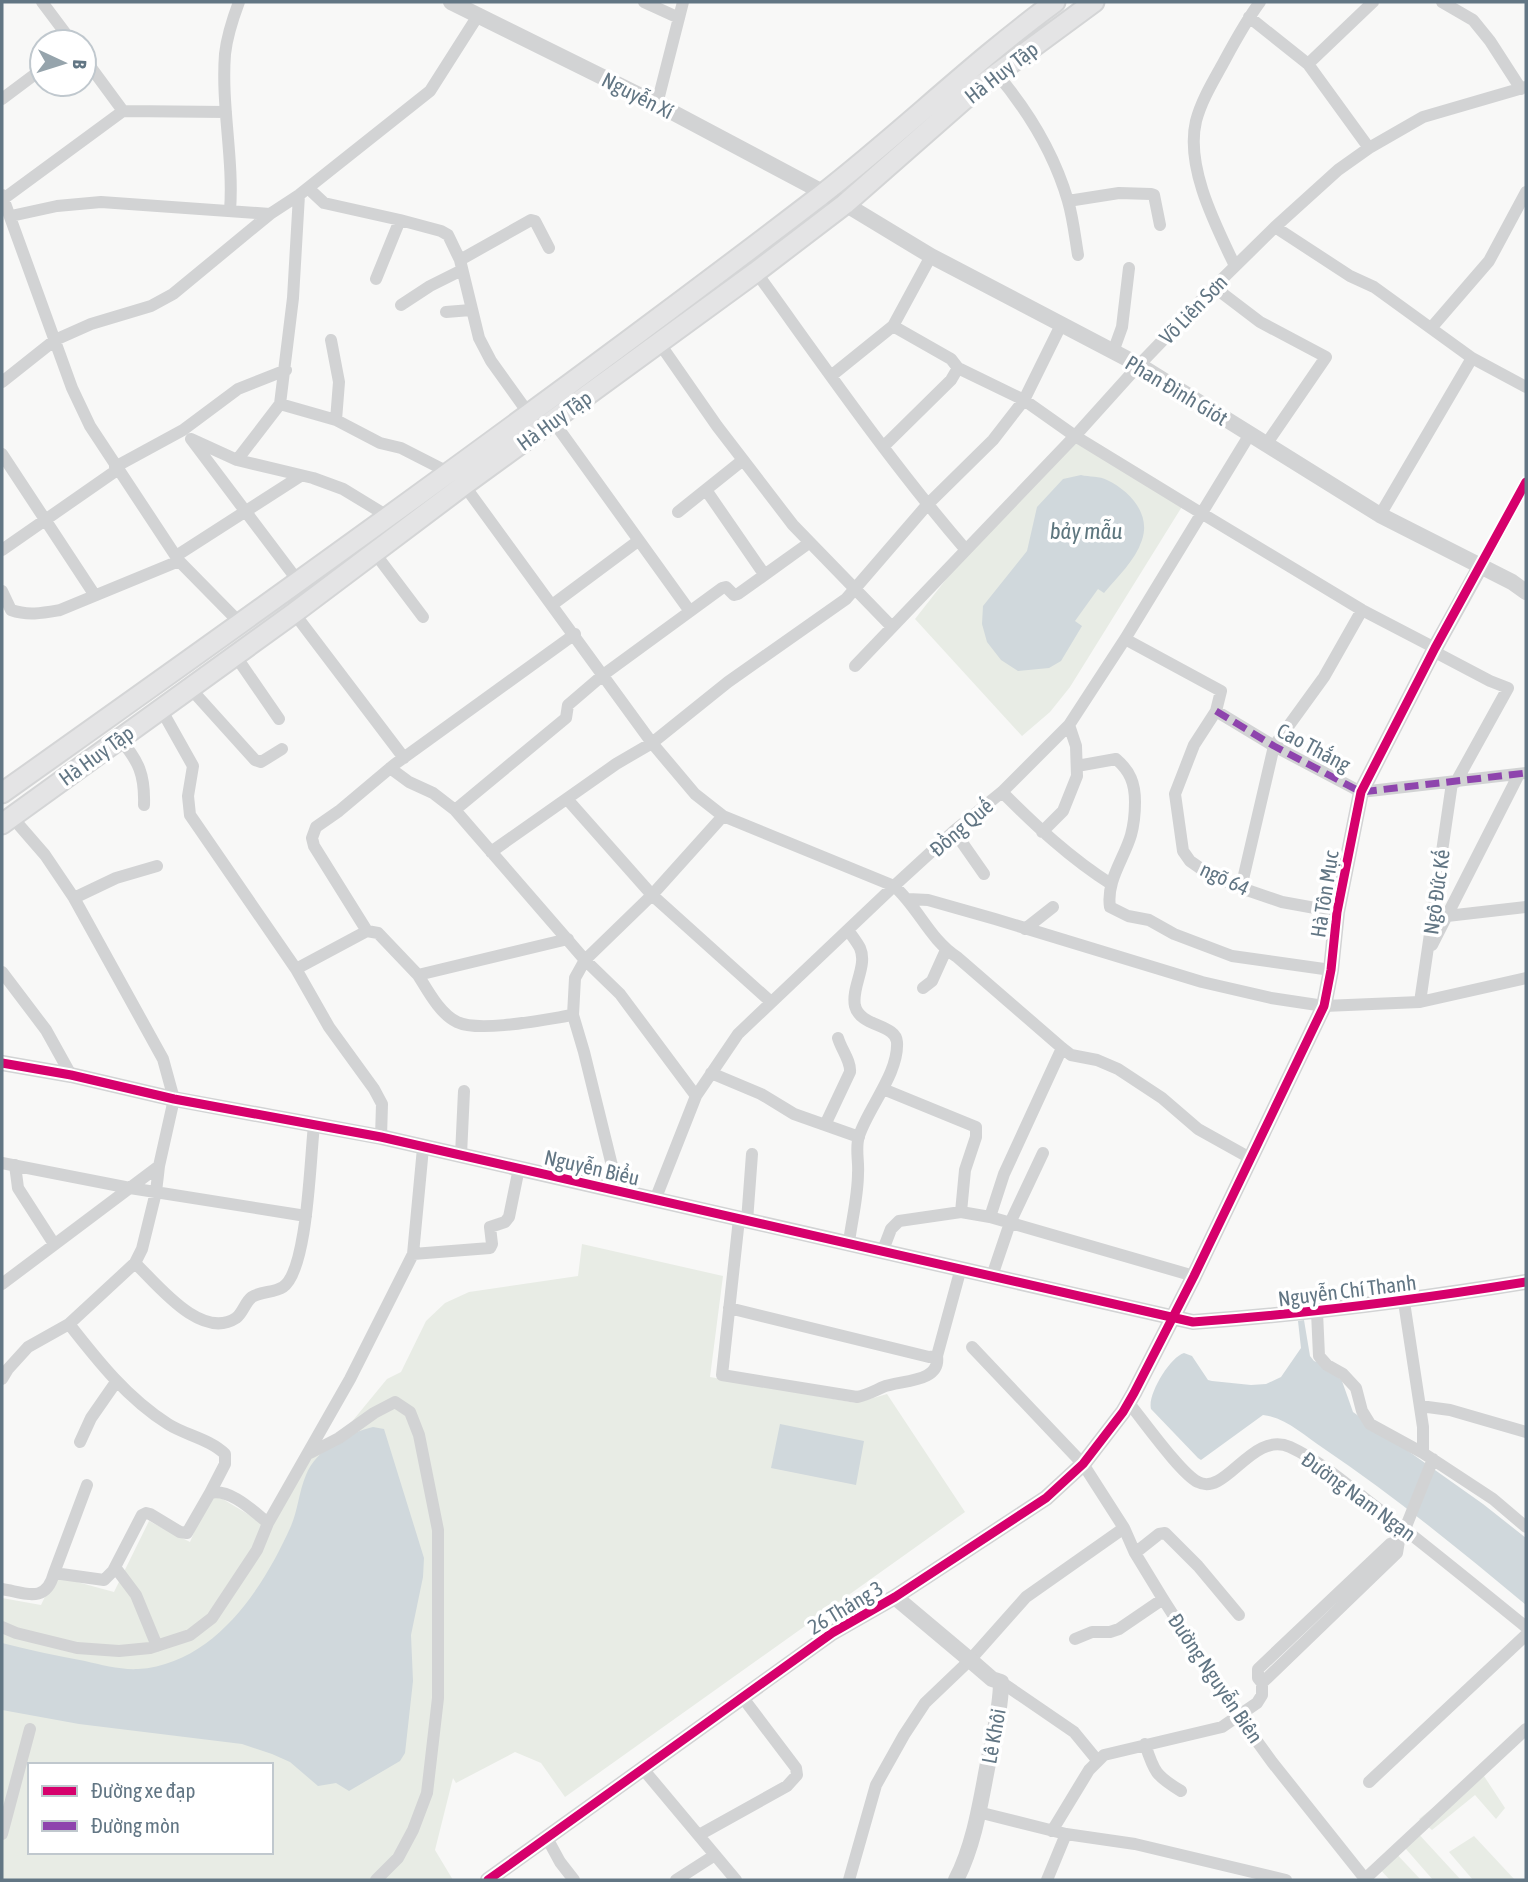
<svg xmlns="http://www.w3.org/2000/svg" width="1528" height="1882" font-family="'Asap Condensed',sans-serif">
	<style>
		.green { fill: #e8ece5; fill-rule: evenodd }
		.water { fill: #d0d8dc }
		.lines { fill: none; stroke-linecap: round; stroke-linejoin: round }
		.primary-casing { stroke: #d4d5d6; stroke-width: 23 }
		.minor { stroke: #d2d3d4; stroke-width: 12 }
		.tertiary { stroke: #d2d3d4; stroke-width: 16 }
		.primary { stroke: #e4e4e5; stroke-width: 19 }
		.quiet { stroke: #8e44ad; stroke-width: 7; stroke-dasharray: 14 7; stroke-linecap: butt }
		.cycleway-casing { stroke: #fff; stroke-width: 13 }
		.cycleway { stroke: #d6006c; stroke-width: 9 }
		.labels { text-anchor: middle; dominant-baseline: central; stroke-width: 7; stroke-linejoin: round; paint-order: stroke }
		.street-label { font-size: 21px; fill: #627684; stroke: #fff }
		.water-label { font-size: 23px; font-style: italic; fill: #5d767e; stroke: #fff }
	</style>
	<rect width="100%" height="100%" fill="#f8f8f7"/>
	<path class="green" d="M1068,438l115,67 -113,182 -20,25 -28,24 -107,-117 65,-83z
		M582,1244l141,32 -13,101 146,26 31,-9 78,118 -400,285 -24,-34 -26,-11 -59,31 -3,-5 -18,72 18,30h-451v-282l39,7 14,-29 59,16 35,-71 41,21 21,-50 60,36 34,-68 40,-30 42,-51 14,-7 25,-51 19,-18 24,-11 109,-16zM30,1765h241v87h-241z
		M1480,1770l25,38 -9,11 -21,-24 -43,35 -13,-11z
		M1415,1830l46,50h-28l-34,-39z
		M1474,1836l41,44h-42l-24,-28z
		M1391,1848l30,32h-31l-16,-17z"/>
	<path class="water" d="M1081,475c8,2 19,1 26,5 23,11 44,34 35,60 -7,21 -25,37 -38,53l-6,-4 -23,32 7,5 -21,35 -12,7 -31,3 -17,-11 -14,-18 -5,-18 1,-18 44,-55 10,-44 26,-28z
		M1304,1320l6,36 4,5 11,4 17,16 11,31 130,92 43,34v67c-66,-55 -132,-109 -203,-157 -18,-12 -38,-31 -60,-33l-62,45 -3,-2 -47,-49c-4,-14 19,-52 33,-56l8,3 16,24 4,1 39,4 15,-1 15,-7 20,-29 -3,-27z
		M780,1424l84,17 -8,44 -85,-17z
		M373,1427l11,2 40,129 -1,19 -12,58 2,46 -8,72 -5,8 -51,30 -13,-8 -18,3 -28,-24 -18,-8 -30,-10 -163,-20 -77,-14v-67c27,7 55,13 83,18 17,4 36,9 53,8 76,-5 125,-80 153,-143 7,-16 8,-35 15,-51 10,-26 42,-42 67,-48z"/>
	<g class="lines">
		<g class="primary-casing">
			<path id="primary" d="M2,793c275,-195 550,-392 818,-597 80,-62 153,-134 235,-194
				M2,824l292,-211 170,-128 292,-213 89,-68 131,-115 118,-87"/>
		</g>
		<path class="minor" d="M42,2l30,40
			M644,2l35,16
			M1442,2l31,18 17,21 31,48
			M1249,17l59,47 61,84
			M1308,64l65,-62
			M997,74c32,38 57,79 71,127 5,17 7,36 10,54
			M2,99l40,-30
			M657,104l26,-102
			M123,111l103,1
			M308,188l16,15 76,17 41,11 7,4 12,25 19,78 12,23 38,53
			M2,195l70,193 18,38 89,135 62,63
			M2,200l121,-89 -39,-53
			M1068,201l51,-8 32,1 3,1 6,30
			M230,211c4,-52 -9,-105 -5,-157 2,-18 8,-36 14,-52
			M11,216l46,-10 44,-4 169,12
			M1275,227l75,49 24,11 98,71 54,29
			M460,260l71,-40 4,1 14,27
			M1235,266c-19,-40 -50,-99 -39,-145 5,-19 15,-36 25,-54 12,-22 24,-45 39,-65
			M756,272c68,94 134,190 210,278
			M376,279l24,-59
			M1214,287l46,35 66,35 -59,86
			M401,305l29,-19 32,-16
			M446,312l25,-2
			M1432,327l57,-66 37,-69
			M331,340l8,42 -3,38
			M660,344l57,82 76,99 99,102
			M1113,352l9,-25 7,-59
			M958,368l66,32 51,36 126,77 161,97 73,38
			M831,376l62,-50 38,-70
			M2,382l53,-42 36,-16 60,-18 22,-12 97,-80 29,-19 131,-104 49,-77
			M280,404l56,16 44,23 21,5 47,24
			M553,421l136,189
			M191,439l46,21 76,18 30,11 46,28
			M191,439l107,142
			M883,447l68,-67 7,-12 -7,-9 -58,-33
			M2,454l92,140
			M237,460l43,-56 13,-106 6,-103
			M115,467l68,-37 55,-41 48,-19
			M464,485l188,258 43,51 28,22 171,70c24,21 36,54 63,71l105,91 9,7 26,5 21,9 44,29 36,31 52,29
			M706,490l58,84
			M678,512l65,-52
			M1380,515l92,-157
			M2,550l115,-80
			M374,552l49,65
			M176,556l123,-79
			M1480,567l46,-85
			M2,591l9,19c17,6 32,3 49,0l119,-49
			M552,605l86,-64
			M294,613l110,145
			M1125,639l96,52 -5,20 -22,34 -19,49 8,57 7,10 20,14 31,13 41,14 55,10
			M1433,651l57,30 18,7 -52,94
			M235,655l44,64
			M855,666l220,-230 64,-71 75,-78 61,-60 63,-57 31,-22 54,-31 103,-30
			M190,688l65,72 6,2 21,-13
			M161,709l32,57 -5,30 2,19 106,154 33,58 45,62 8,15 -1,33
			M1216,711l58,35 87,46 165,-19
			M119,738c20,23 26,37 25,67
			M1077,766l39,-7c14,12 19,24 19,43 0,11 -1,22 -4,33 -7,24 -25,46 -21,72l18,9 21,4 25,14 58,22 99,14
			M390,768l19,14 24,11 22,17 130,150 35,34 76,102
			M1002,792c34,34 68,66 109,92
			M567,799l85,96 119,107
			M455,810l111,-92 2,-13 35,-30 119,-87 4,-1 8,8 4,-1 71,-51
			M954,831l30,43
			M1042,832l21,-21 14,-35 -1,-30 -7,-21
			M491,852l125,-88 36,-21 76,-61 118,-83 81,-94 66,-65 31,-40 37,-75
			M1241,888l33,-142 50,-69 38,-67
			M74,898l42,-20 41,-12
			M908,899l20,1 67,19 207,63 69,16 53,8 96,-4 106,-24
			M1447,916l79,-9
			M1025,929l28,-22
			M848,930c4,6 9,12 12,18 8,18 -9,39 -5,58 5,21 41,18 42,36 2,31 -29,66 -38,94 -4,12 0,25 -1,37 0,23 -6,46 -9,69
			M367,931l-53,-85 -2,-8 4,-11 23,-16 56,-47 180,-130
			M1432,945l87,-171
			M296,969l71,-38 11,2 40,42 150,-36
			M2,972l44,58 25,45
			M418,975c10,16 22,39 39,47 23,11 90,-3 116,-7
			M923,988l9,-7 14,-31
			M1420,1002l32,-219
			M711,1073l50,21 33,20 65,23
			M883,1089l93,38v10l-11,33 -4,42
			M825,1125l25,-53c1,-11 -9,-23 -12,-34
			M461,1155l3,-64
			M2,1163l128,25 176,28
			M15,1165l3,23 36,56
			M618,1190l-34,-138 -11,-37 2,-37 10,-18 67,-65 71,-79
			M655,1200l41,-104 42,-62 156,-148 60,-55 48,-39 67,-67 56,-86 125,-205
			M990,1217l14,-43 58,-126
			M739,1219l-17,156 135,22c10,-2 17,-6 26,-10 17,-7 58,-4 54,-31
			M747,1221l5,-67
			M883,1250l8,-21 8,-8 62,-9 29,5 204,59
			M413,1254l77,-6 2,-4 -2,-17 15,-5 4,-5 10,-49
			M135,1263c22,21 66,78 101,55 7,-5 9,-16 16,-21 9,-6 22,-4 31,-10 25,-17 27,-130 31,-161
			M992,1276l18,-53 33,-70
			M2,1284l157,-118
			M1404,1302l19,125v26
			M729,1308l200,49 8,-1 24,-88
			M1317,1312l2,44 8,9 16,9 13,14 6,23 8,13 53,29 70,46 33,28
			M69,1324c29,37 58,74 99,100 17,11 42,15 57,30v10l-15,29
			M972,1347l111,117 41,64 11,25 28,46 67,105 42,58 94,118
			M2,1379l6,-10 20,-22 41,-23 66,-61 7,-14 14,-57 3,-26 15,-67 -11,-40 -89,-161 -29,-43 -33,-38
			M1128,1402c15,18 53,72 70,80 28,15 54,-52 92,-35 28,13 54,35 78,54 54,41 106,84 158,126
			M1420,1406l30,4 76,22
			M80,1442l11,-24 25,-36
			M310,1453l29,-15 35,-25 21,-11 15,10 9,23 19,95v168l-11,95 -14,37 -15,28 -22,22
			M1403,1534l30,-75
			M1135,1553l24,-19 6,-1 33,33 41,49
			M115,1567l21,28 21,51
			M54,1573l33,-88
			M2,1589c24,4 44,15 52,-16l50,7 9,-9 29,-56 4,-2 4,1 30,18 7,1 23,-40c20,-5 43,18 58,30
			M2,1627l14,6 61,15 42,3 31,-3 40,-13 22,-17 45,-68 11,-27 82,-144 63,-125 10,-106
			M1075,1639l17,-7h18l9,-3 44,-30
			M1001,1682l73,50 23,28
			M1145,1744c9,28 11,32 36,47
			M643,1769l93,111
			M1369,1782l157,-147
			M978,1812l88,22 69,10 151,36
			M1052,1831l37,-61 15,-15 118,-28 35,-24 5,-8v-12l135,-130 2,-12 -9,3 -132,125v9l4,5
			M2,1834l28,-105
			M699,1835l88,-49 10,-11 -1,-7 -53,-70
			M547,1838l13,24 14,18
			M1365,1879l161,-150
			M676,1880l39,-25
			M849,1880l27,-95 28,-50 21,-32 45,-43 56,-63 98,-69
			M1047,1880l19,-46"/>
		<path class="tertiary" d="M451,2l206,102 188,100 86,52 208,109 241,150 132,67 14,10
			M2,1063l69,12 103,24 207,38 812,185c112,-8 222,-22 333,-40
			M895,1597l75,63 22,19 9,3c0,25 -7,52 -12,76 -8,41 -14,85 -33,122
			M488,1880l344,-247 63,-36 151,-99 37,-34 40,-52 11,-19 60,-117 130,-270 7,-36 6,-58 24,-120 74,-144 45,-81"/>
		<use href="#primary" class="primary"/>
		<path class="quiet" d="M1216,711l58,35 87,46 165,-19"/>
		<g class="cycleway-casing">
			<path id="cycleway" d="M2,1063l69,12 103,24 207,38 812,185c112,-8 222,-22 333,-40
				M488,1880l344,-247 63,-36 151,-99 37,-34 40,-52 11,-19 60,-117 130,-270 7,-36 6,-58 24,-120 74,-144 91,-166"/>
		</g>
		<use href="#cycleway" class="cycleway"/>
	</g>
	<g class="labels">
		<g class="street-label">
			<text transform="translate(1001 72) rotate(-38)">Hà Huy Tập</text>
			<text transform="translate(638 95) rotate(27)">Nguyễn Xí</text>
			<text transform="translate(1193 309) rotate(-46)">Võ Liên Sơn</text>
			<text transform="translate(1177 390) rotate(31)">Phan Đình Giót</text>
			<text transform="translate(554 420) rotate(-36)">Hà Huy Tập</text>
			<text transform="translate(1314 747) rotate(28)">Cao Thắng</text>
			<text transform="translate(96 755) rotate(-36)">Hà Huy Tập</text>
			<text transform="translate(961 827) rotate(-41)">Đồng Quế</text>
			<text transform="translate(1225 878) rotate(25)">ngõ 64</text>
			<text transform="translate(1436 892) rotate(-82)">Ngô Đức Kế</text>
			<text transform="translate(1324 894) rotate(-81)">Hà Tôn Mục</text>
			<text transform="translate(592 1167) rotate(13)">Nguyễn Biểu</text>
			<text transform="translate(1347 1290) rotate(-7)">Nguyễn Chí Thanh</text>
			<text transform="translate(1359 1496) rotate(36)">Đường Nam Ngạn</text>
			<text transform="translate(845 1607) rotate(-31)">26 Tháng 3</text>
			<text transform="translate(1216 1678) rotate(56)">Đường Nguyễn Biên</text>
			<text transform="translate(993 1736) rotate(-80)">Lê Khôi</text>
		</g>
		<g class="water-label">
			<text x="1086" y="531">bảy mẫu</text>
		</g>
	</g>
	<rect width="1528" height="1882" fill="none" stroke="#627684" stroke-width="7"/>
	<rect x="28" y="1763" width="245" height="91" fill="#ffffff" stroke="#c0c8ce" stroke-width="2"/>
	<rect x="42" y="1786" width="35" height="10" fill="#d6006c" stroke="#c0c8ce" stroke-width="2"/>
	<text x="91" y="1798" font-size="21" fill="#627684">Đường xe đạp</text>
	<rect x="42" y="1821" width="35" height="10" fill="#8e44ad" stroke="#c0c8ce" stroke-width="2"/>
	<text x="91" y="1833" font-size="21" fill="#627684">Đường mòn</text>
	<g transform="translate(63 63) rotate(94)"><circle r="33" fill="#ffffff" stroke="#c0c8ce" stroke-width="2"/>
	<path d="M0-5L12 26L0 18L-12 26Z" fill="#96a4ac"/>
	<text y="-10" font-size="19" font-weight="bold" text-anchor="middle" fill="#627684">B</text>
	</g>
</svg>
